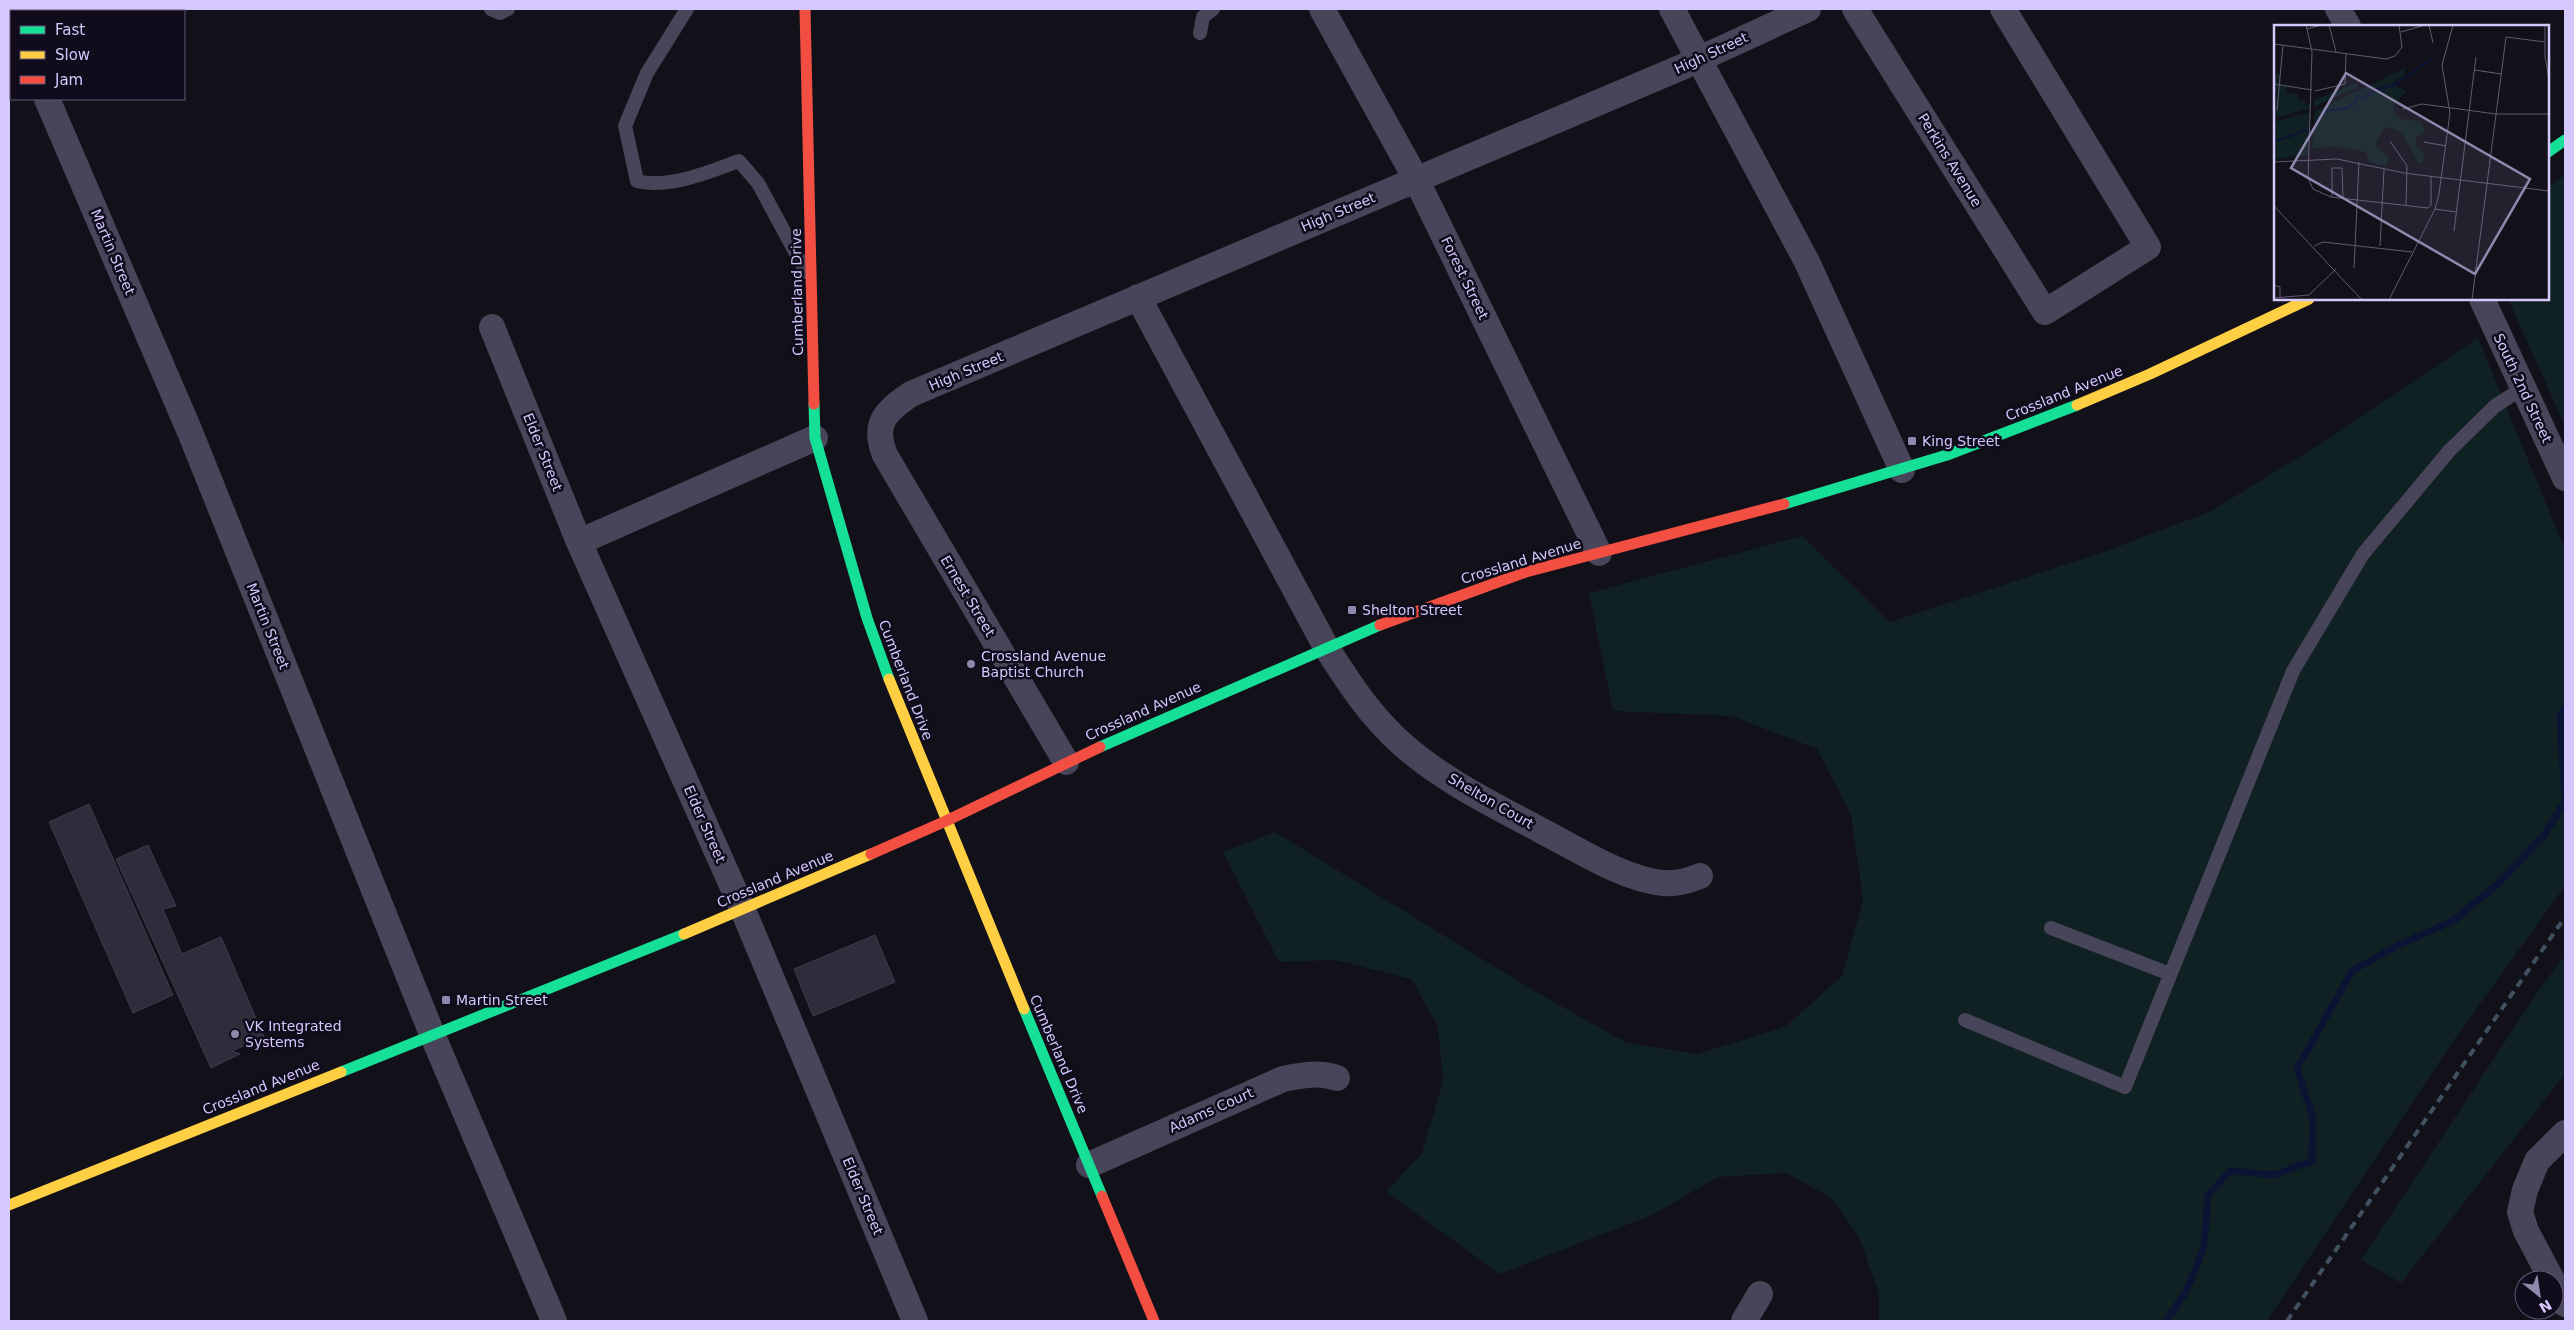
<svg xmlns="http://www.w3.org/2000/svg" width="2574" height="1330" font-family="'DejaVu Sans',sans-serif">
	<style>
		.green { fill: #0f2123 }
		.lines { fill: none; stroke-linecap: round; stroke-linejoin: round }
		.stream { stroke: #0b1533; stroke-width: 7 }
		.building { fill: #302c3b; stroke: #3f3a4c }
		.lane { stroke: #484459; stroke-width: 14 }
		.street { stroke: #484459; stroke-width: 26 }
		.fast { stroke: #16e098; stroke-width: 11 }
		.slow { stroke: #ffcf43; stroke-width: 11 }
		.jam { stroke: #f24e42; stroke-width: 11 }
		.rail { stroke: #415162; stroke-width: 4; stroke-dasharray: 8 6; stroke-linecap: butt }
		.poi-dot { fill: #9088ad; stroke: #100c1c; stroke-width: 2 }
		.labels { text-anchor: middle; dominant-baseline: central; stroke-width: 5; stroke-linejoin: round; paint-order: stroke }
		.street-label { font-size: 14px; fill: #d4c8fd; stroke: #100c1c }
		.poi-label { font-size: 14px; fill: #d4c8fd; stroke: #100c1c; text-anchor: start }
		.inset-river { fill: none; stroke: #0b1533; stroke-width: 2.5 }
		.inset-road { fill: none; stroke: #605a74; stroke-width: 1 }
		.view { fill: #9088ad; fill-opacity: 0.15; stroke: #9088ad; stroke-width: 2.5 }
		.inset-edge { fill: none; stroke: #d4c8fd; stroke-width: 2.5 }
	</style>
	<rect width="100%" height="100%" fill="#121018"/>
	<path class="green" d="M2565,175v251l-57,-127h40v-112z
		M2478,338l87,212v336l-111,154 -187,281h-388v-27l-19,-55 -28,-41 -46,-25 -68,4 -66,38 -152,59 -114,-82 36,-39 21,-71 -5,-56 -27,-47 -76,-19 -56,2 -56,-110 52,-20 263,161 89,50 70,11 88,-27 57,-51 21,-76 -12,-85 -34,-66 -86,-33 -118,-5 -24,-118 213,-57 88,86 216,-71 103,-39 113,-69z
		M2565,955v119l-164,209 -40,-23 180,-273z"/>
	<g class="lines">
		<path class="stream" d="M2166,1321l21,-31 17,-43 4,-52 22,-24 44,4 38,-14 1,-43 -16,-49 55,-98 44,-25 57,-25 45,-37 46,-49 21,-33 -5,-86 5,-9"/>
	</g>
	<path class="building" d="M89,804l84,191 -40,18 -84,-191z
		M148,845l28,61 -13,3 19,45 39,-17 43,100 -32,14 8,3 -29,14 -95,-209z
		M875,935l20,47 -82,34 -19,-47z"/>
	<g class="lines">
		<path class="lane" d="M491,9l9,4 8,-4
			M687,9l-40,64 -22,53 12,55c33,8 71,-9 102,-20l19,22 48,89
			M1200,33l3,-16 10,-8
			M2051,928l119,46
			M1965,1020l160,67 168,-416 70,-117 86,-103 46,-45 28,-18"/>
		<path class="street" d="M9,9l2,6
			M1322,9l94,170 183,374
			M1672,9l135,253 95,208
			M1855,9l190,303 103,-65 -145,-238
			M2338,9l10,17
			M47,99l143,333 242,602 122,287
			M1138,297l188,350c23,36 45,70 77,98 41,36 91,60 139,86 35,18 81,48 121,52 13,1 25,-2 37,-7
			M2482,299l83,179
			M492,327l87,215 164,368 172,411
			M579,542l236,-104
			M1066,762l-181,-307c-13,-32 1,-44 26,-61l771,-327 126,-58
			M1089,1165l194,-86c19,-4 36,-7 54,-1
			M2552,1280l-26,-49 -6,-19 5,-22 12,-29 28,-28
			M2554,1283l11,21
			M1744,1321l16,-27"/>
		<path class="fast" d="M2548,152l17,-12
			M814,404l1,34 52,180 22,61
			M1784,504l163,-49 130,-50
			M1100,747l280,-122
			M1024,1009l78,187
			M341,1072l343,-138"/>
		<path class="slow" d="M2077,405l73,-31 159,-75
			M889,679l135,330
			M684,934l187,-80
			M9,1205l332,-133"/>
		<path class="jam" d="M805,9l9,395
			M1380,625l146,-53 258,-68
			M871,854l75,-33 154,-74
			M1102,1196l52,125"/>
		<path class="rail" d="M2287,1321l278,-404"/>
	</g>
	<g class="poi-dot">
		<rect x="1907" y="436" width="10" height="10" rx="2.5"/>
		<rect x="1347" y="605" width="10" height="10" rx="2.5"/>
		<circle cx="971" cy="664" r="5"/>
		<rect x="441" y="995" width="10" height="10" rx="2.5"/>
		<circle cx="235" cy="1034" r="5"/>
	</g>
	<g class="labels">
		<g class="street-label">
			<text transform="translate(1711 53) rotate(-25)">High Street</text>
			<text transform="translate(1950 160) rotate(58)">Perkins Avenue</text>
			<text transform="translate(1338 212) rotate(-23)">High Street</text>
			<text transform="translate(113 252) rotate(67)">Martin Street</text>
			<text transform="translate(1465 278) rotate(64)">Forest Street</text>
			<text transform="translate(797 292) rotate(-91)">Cumberland Drive</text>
			<text transform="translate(966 371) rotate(-23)">High Street</text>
			<text transform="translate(2523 388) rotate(65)">South 2nd Street</text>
			<text transform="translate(2064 393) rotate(-22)">Crossland Avenue</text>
			<text transform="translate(543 452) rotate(68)">Elder Street</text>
			<text transform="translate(1521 561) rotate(-17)">Crossland Avenue</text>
			<text transform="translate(968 596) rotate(59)">Ernest Street</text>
			<text transform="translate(268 626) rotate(68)">Martin Street</text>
			<text transform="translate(906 680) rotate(69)">Cumberland Drive</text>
			<text transform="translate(1143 711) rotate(-24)">Crossland Avenue</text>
			<text transform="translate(1491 801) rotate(30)">Shelton Court</text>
			<text transform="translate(705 824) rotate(66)">Elder Street</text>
			<text transform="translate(775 879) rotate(-23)">Crossland Avenue</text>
			<text transform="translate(1059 1054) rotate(67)">Cumberland Drive</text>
			<text transform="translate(261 1087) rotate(-22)">Crossland Avenue</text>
			<text transform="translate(1211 1110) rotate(-24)">Adams Court</text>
			<text transform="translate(863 1196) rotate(67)">Elder Street</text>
		</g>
		<g class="poi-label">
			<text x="1922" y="441">King Street</text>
			<text x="1362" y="610">Shelton Street</text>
			<text x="981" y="656">Crossland Avenue<tspan x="981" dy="16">Baptist Church</tspan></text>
			<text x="456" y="1000">Martin Street</text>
			<text x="245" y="1026">VK Integrated<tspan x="245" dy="16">Systems</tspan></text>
		</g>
	</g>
	<g transform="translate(2274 25)">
		<rect width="275" height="275" fill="#121018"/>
		<path d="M131,43l-1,8 -11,7 13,9 -12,12v9l7,6 20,2 4,11 -8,5 -2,9 9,7 -1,10 -5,-1 -16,-29 -12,-6 -6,2 -7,11 -1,6 13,11 -3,9 -17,-4 -3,-10 -28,-5 -26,1 3,-37zM0,48l6,1 1,12 6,1 -1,6 12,1v5l7,1v5l6,-1v4l-37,10 4,-27h-4zM83,58l1,4 -44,20v-7zM37,87l-4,43 -33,4v-37z" fill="#0f2123"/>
		<path class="inset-river" d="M42,98l9,-12 22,-3 8,-5 3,-7 6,2 14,-9 16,-4 39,-27M0,117l33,-12"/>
		<path class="inset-road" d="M32,0l1,4 14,-4M55,0l7,27M155,0l4,18M271,0v31l4,24M33,4l5,23 -4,126 5,11 18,8 97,11 3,-3v-29M127,7l24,-7M0,19l112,15 9,-3 7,-9 -3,-22M200,45l28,4M0,59l38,6M41,66l30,-7 1,-30M129,84l19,-5 74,10h53M3,85l6,-65M116,116l17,25 -1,40M150,117l22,4M0,137l63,-3 67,14 145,18M58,172v-29h10l1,31M0,181l88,94M161,184l21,3M180,206l22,-174M40,221l9,-4 89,10M106,221l4,-77M80,243l5,-106M0,260l6,2v11M0,273l35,-3 27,-26M115,275l46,-91 4,-15 11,-81 -8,-48 11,-40M198,275l34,-263 39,5"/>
		<path class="view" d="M72,48l184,106 -55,95 -184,-106z"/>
		<rect width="275" height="275" class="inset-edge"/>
	</g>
	<rect width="2574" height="1330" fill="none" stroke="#d4c8fd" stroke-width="20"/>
	<rect x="10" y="10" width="175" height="90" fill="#100c1c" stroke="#5e5776"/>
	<rect x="20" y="26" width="25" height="8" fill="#16e098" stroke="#5e5776"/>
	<text x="55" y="35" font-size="15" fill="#d4c8fd">Fast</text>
	<rect x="20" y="51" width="25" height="8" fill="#ffcf43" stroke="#5e5776"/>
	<text x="55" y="60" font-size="15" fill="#d4c8fd">Slow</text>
	<rect x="20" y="76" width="25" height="8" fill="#f24e42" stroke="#5e5776"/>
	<text x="55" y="85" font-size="15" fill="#d4c8fd">Jam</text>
	<g transform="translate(2539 1295) rotate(150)"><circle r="24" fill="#100c1c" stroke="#5e5776"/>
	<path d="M0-4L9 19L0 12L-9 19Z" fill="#9088ad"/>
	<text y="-8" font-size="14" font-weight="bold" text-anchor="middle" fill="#d4c8fd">N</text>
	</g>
</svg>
